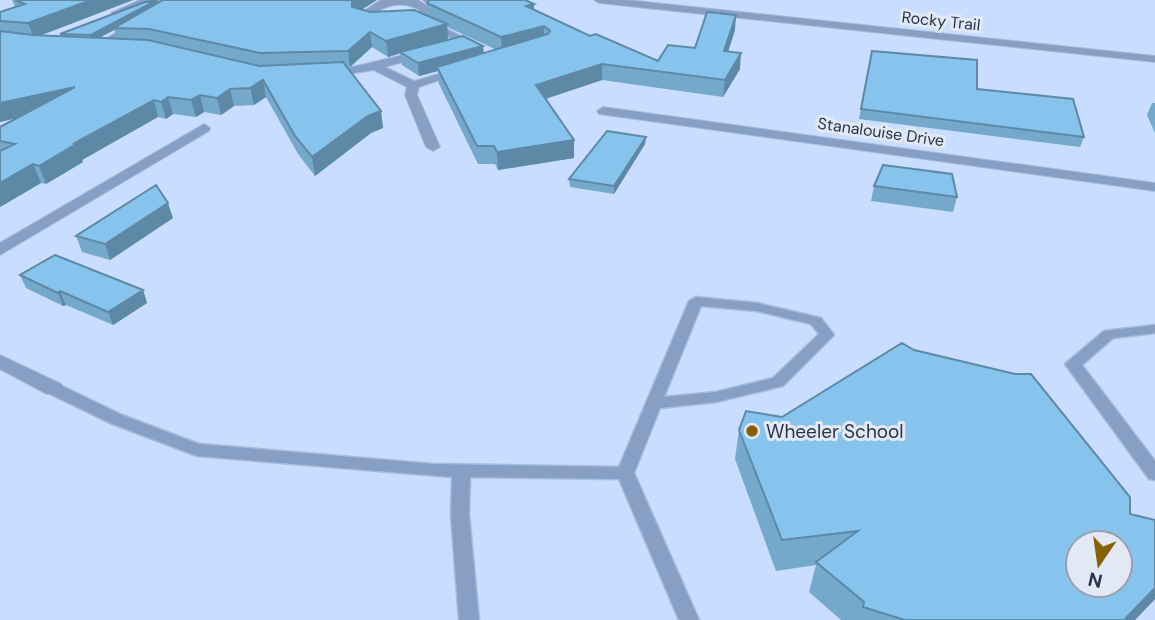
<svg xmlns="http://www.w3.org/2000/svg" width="1155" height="620" font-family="'DM Sans',sans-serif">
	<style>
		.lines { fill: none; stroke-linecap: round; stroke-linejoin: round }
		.lane-casing { stroke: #a8bbdb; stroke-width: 3 }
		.street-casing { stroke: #a8bbdb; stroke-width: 2 }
		.lane { fill: #879fc4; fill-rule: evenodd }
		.street { fill: #879fc4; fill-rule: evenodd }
		.wall { fill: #74a9cc; fill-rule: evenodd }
		.shaded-wall { fill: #5e89a6 }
		.building { fill: #87c4ed; stroke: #5e89a6; stroke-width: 2; fill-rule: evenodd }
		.poi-dot { fill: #896000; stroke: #e2e9f5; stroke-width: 2.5 }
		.labels { text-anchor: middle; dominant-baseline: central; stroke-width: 6; stroke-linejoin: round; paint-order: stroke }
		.far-street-label { font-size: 16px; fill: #27354a; stroke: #e2e9f5 }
		.poi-label { font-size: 19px; fill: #27354a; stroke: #e2e9f5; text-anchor: start }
	</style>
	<rect width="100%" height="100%" fill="#c8ddff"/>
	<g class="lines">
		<g class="lane-casing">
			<path id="lane" d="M696,297l61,6 64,15 13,17 -51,51 -67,16 -56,6 -26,65 65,147h-20l-60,-141 -149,-2 -1,38 10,105h-20l-8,-105 1,-38 -255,-21 -87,-33 -62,-30 -2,-4 2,-4h12l62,30 77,29 234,20 186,3 70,-166zM701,306l56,5 54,13 8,10 -46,44 -57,14 -52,5z
				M1155,325v8l-42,5 -31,27 73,96v19l-6,-1 -84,-115 39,-33z"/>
		</g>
		<g class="street-casing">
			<path id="street" d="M140,0h32l4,7 -13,7 -5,-3 7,-5 -1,-3 -18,2 -30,11 -5,-3z
				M381,0h37l11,7v8l-8,6h-8l-1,-2 8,-9c-20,-10 -34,-5 -52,7l8,2v4l-20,-3v-4z
				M594,0h33l528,56v6l-556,-59z
				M424,21h8l38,20 -23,6v-4l8,-3 -31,-15z
				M134,22l9,2 -44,26 -9,-2z
				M424,50l4,1v4l-43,12 29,14 46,-13 6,3 -47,16 -2,8 23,52 -7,4 -7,-4 -21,-52 2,-8 -33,-17 -45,7 -6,-3z
				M603,107l552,76v8l-556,-77 -2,-3z
				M204,124l6,4 -1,3 -209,124v-12z
				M0,355l61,29 3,5 -3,5h-14l-47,-25z"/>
		</g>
		<use href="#lane" class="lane"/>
		<use href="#street" class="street"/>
	</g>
	<path class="wall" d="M12,0h121l-92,35 20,1 -1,-2 97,-34 1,3 5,-3h214l-15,9 9,3 57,4 -1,-12 -5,-4h103l9,4v6l56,26 68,25 37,-13 40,-18 -7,22 12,17 -17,28 -121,-17 -57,19 29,41v18l-76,12 -3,-6h-17l-39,-80 -1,-13 -19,5 -17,-11 -2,-12 -12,4 -16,-10 -22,20h-3l34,44 2,17 -12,5 -56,43 -17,-22 -32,-57 -12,8 -20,1 -13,9 -17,-3 -8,5 -23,-3 -7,5 -8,-2 -76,43 1,2 -37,22 -5,-1 -41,24v-80l18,-10 -18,5v-110l15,-5zM447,27l50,23 -13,3 -1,-7 -35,-7zM114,30l3,9 -17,-1z
		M872,51l105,38 107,48 -4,10 -221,-28z
		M1152,103h3v30l-8,-18z
		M646,137l-1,7 -31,50 -44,-7 -1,-8z
		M874,186l83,11 -4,15 -82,-11z
		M173,218l-63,42 -28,-8 -6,-16z
		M20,275l123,15 4,13 -34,22 -47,-20 -3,1 -37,-18z
		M739,430l391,84 25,85 -20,21h-294l-32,-28 7,-27 -40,6 -41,-112z"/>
	<path class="shaded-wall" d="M91,0h42l-99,38 -6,-15z
		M157,0l2,6 -45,22v2l-21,11 -2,-6z
		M352,0h25l-22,14 -3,-7z
		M534,4v15l-8,-13z
		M736,15l-1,15 -12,37 1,-16z
		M447,24l1,15 -60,18 -2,-16z
		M544,26v16l-42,10 -1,-15z
		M370,32l2,15 -22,20 -2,-16z
		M483,46l1,12 -47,9 1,4 -19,5 -1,-13z
		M741,53l-1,16 -17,28 2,-17z
		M602,64v16l-66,22v-17z
		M263,80l3,17 -12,8 -4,-17z
		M75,87l6,16 -81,19v-19z
		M230,89l4,17 -13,9 -4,-17z
		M200,95l4,17 -8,5 -5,-17z
		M168,97l5,17 -7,5 -5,-17z
		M154,100l4,17 -76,43 1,2 -37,22 -7,-18 34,-22z
		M381,111l2,17 -12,5 -56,43 -3,-19 56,-41z
		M646,137l-1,7 -31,50v-8z
		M574,140v18l-76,12 -1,-18z
		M33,164l8,19 -41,24v-24z
		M168,203l5,15 -63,42 -5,-16z
		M143,290l4,13 -34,22 -5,-13z
		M60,291l6,14 -3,1 -5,-13z
		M1155,588v11l-20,21h-11z"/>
	<path class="building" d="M15,0h76l-63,23 -28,-2v-9l25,-8z
		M157,0l-66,35 -31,-1 85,-32z
		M163,0h189v7l19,5 43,-2 33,14 -61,17 -16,-9 -22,19 -88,2 -111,-24 -35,-1z
		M429,0h96l9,4 -8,2 64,30 6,-2 62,27 10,-16 27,3 12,-36 29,3 -12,36 17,2 -16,27 -123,-16 -66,21 38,55 -77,12 -3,-6h-17l-40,-79 111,-33 2,-3 -6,-5 -43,11 -74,-34z
		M0,31l33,4 115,5 111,26 84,-4 38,49 -13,5 -56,41 -17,-21 -32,-56 -13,8 -20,1 -13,9 -17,-3 -9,5 -23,-3 -7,5 -7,-2 -81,44h3l-37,22 -6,-2 -33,19v-32l15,-7 -15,-3v-14l75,-40 -75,16z
		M463,36l20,10 -65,17 -18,-11z
		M872,51l105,9v29l96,10 11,38 -223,-28z
		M607,131l39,6 -32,49 -45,-7z
		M883,165l69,9 5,23 -83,-11z
		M156,185l12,18 -63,41 -29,-8z
		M55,255l88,35 -35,22 -48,-21 -2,2 -38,-18z
		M902,343l12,7 101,24h16l99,123v17l25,6v68l-31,32h-219l-42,-13 1,-5 -48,-40 42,-31 -76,9 -43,-110 7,-19 36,6zM1078,543h42v42h-42z"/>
	<circle class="poi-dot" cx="752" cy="431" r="7"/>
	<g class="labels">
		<g class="far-street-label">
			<text transform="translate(941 21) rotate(6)">Rocky Trail</text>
			<text transform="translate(881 132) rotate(8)">Stanalouise Drive</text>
		</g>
		<g class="poi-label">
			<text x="766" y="431">Wheeler School</text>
		</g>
	</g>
	<g transform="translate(1099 564) rotate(193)"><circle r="33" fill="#e2e9f5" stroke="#97a1b1" stroke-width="2"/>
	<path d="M0-5L12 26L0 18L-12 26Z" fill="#896000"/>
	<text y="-10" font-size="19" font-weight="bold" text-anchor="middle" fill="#27354a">N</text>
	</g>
</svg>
